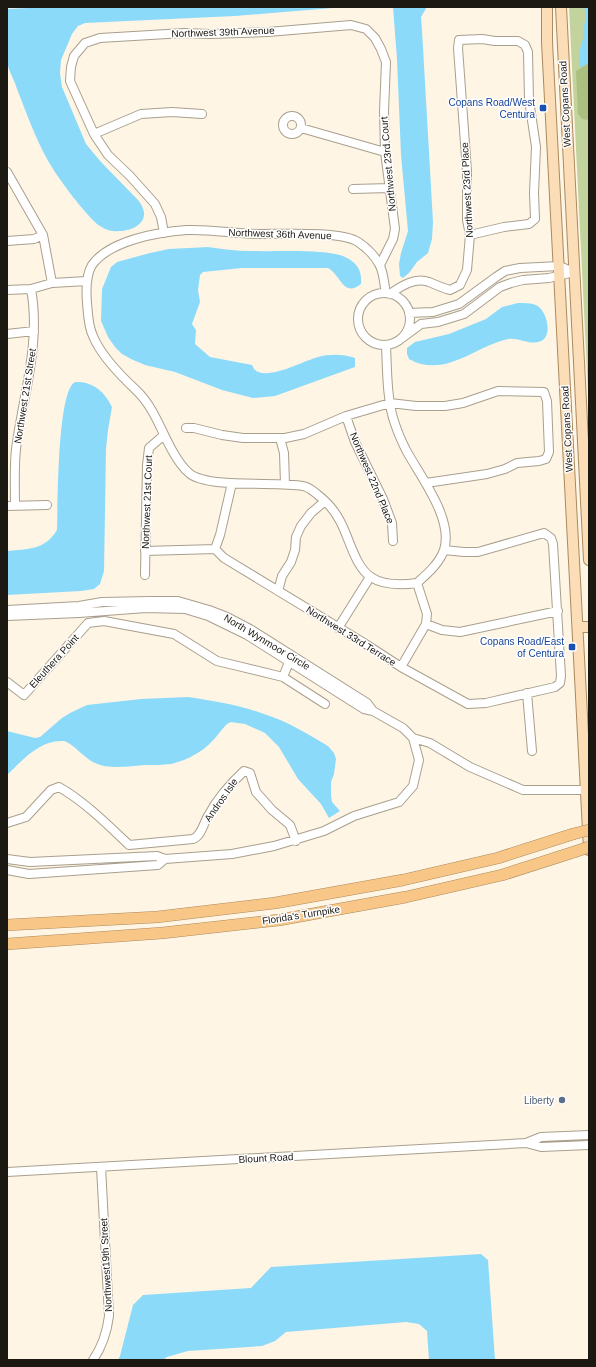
<svg xmlns="http://www.w3.org/2000/svg" width="596" height="1367" font-family="Arial,sans-serif">
	<style>
		.green { fill: #c2d39e }
		.forest { fill: #abbf7f }
		.water { fill: #8cdafa }
		.lines { fill: none; stroke-linecap: round; stroke-linejoin: round }
		.minor-casing { stroke: #a99f8d; stroke-width: 10 }
		.major-casing { stroke: #ab8a5e; stroke-width: 12 }
		.highway-casing { stroke: #ab8a5e; stroke-width: 12 }
		.minor { stroke: #fff; stroke-width: 8 }
		.major { stroke: #fbddb7; stroke-width: 10 }
		.highway { stroke: #f8c787; stroke-width: 11 }
		.highway-bridge-casing { stroke: #ab8a5e; stroke-width: 12; stroke-linecap: butt }
		.highway-bridge { stroke: #f8c787; stroke-width: 11 }
		.transit-dot { fill: #1a4fb4; stroke: #fff; stroke-width: 1.5 }
		.service-dot { fill: #5c6f8a; stroke: #fff; stroke-width: 1.5 }
		.labels { text-anchor: middle; dominant-baseline: central; stroke-width: 3; stroke-linejoin: round; paint-order: stroke }
		.street-label { font-size: 10px; fill: #1c1812; stroke: #fff }
		.transit-label { font-size: 10px; fill: #164399; stroke: #fff; text-anchor: end }
		.service-label { font-size: 10px; fill: #4e5e75; stroke: #fff; text-anchor: end }
	</style>
	<rect width="100%" height="100%" fill="#fef5e5"/>
	<path class="green" d="M569,7h20v405z"/>
	<path class="forest" d="M589,63v57l-7,-1 -4,-5 -2,-43z"/>
	<path class="water" d="M49,7h296l-110,9 -150,7 -7,3 -6,8 -11,26 -1,13 2,14 24,57 15,18 37,38c17,21 -5,33 -25,31 -5,0 -12,-4 -16,-7 -16,-15 -40,-47 -50,-65 -12,-22 -21,-47 -30,-70 -2,-8 -7,-15 -9,-23 -2,-5 -1,-12 -1,-18 0,-13 0,-26 0,-39z
		M393,7h34l-6,10 1,13 11,192 -1,17 -4,14 -11,9 -8,11 -6,5 -3,-2 -1,-12 2,-11 7,-22 -7,-76 -4,-96z
		M584,7h5v56l-10,5v-16l4,-13v-11l3,-11z
		M208,247c14,2 28,4 43,4 24,1 74,-3 94,6 13,6 17,14 16,27 -18,14 -20,-9 -33,-16h-86l-39,4 -3,3 -2,15 2,12 -8,22 4,6 -1,14 15,13 42,8 2,4c12,13 49,-8 64,-12 12,-3 25,-3 37,1v9l-80,29 -22,2 -31,-8 -47,-18 -30,-7 -14,-6 -9,-5 -7,-7 -7,-10 -7,-16 1,-32 9,-22 6,-5 33,-9 19,-4z
		M518,303c6,0 13,0 18,2 11,5 17,31 5,36 -11,5 -22,-4 -33,-2 -33,7 -63,40 -99,20l-2,-5v-6l8,-6 34,-8 37,-15 16,-12z
		M75,382c18,-1 30,10 37,25l-4,23 -2,19 -2,122 -4,13 -6,5 -13,2 -74,4v-44c21,-2 38,-1 50,-21 1,-23 0,-139 18,-148z
		M188,697c26,4 52,8 76,17 23,7 44,20 64,32l6,7 2,6 -2,15 -3,8v13l1,7 8,9 -11,7 -8,-14 -23,-25 -19,-32 -14,-14 -20,-9 -8,-1 -6,-1 -4,2c-7,7 -13,17 -21,23 -9,8 -23,14 -35,17 -8,1 -17,1 -25,1 -16,1 -36,5 -51,-2 -10,-4 -23,-21 -32,-22 -24,-1 -41,20 -56,34v-44l28,7 5,-1 22,-19 8,-5 17,-8 54,-6z
		M481,1254l7,6 7,100h-66l-2,-29 -8,-7 -13,-2 -120,10 -11,9 -13,5 -74,5 -21,6 -4,3h-45l2,-4 13,-51 10,-10 108,-7 20,-21z"/>
	<g class="lines">
		<g class="minor-casing">
			<path id="minor" d="M283 125a9 9 0 1 1 18 0a9 9 0 1 1-18 0Z
				M301,128l84,24
				M94,134l47,-20 31,-2 30,2
				M7,172l36,63 9,48
				M353,189l37,-1
				M164,233l-3,-16 -6,-13 -25,-28 -22,-21 -14,-21 -24,-53 1,-14 3,-11 11,-13 15,-5 84,-5 26,1 58,-2 83,-7 15,4 9,9 6,11 5,13 -2,49 1,41 10,77 -2,10 -13,26
				M7,241l27,-2 9,-4
				M7,290l24,-1 21,-6 35,-2
				M386,293c-2,-8 -2,-21 -7,-29 -4,-8 -13,-17 -21,-22 -16,-11 -75,-8 -98,-8 -23,0 -49,-5 -73,-4 -28,2 -77,10 -95,35 -6,10 -6,26 -5,38 1,10 1,23 6,33 8,20 28,40 43,54 18,17 25,41 37,62 4,7 10,16 16,21 18,16 88,8 114,13 6,1 10,5 15,9 9,7 17,16 22,26 9,16 15,46 31,56 13,9 31,8 46,6
				M358 319a26 26 0 1 1 52 0a26 26 0 1 1-52 0Z
				M390,294c11,-8 25,-17 39,-12 7,3 14,6 21,8l10,-5 7,-15 3,-35 -3,-15v-49l-9,-123 1,-8 23,-1 13,2h23l7,4 3,7 1,48 7,47 -2,46 1,26 -6,5 -25,3 -34,8
				M409,313l24,-1 26,-8 37,-27 9,-6 15,-3 39,-2 15,6
				M7,334l27,-3
				M402,338l19,-14 17,-2 26,-8 36,-27 11,-4 12,-3 26,-2 25,-6
				M386,345c1,24 1,58 9,79 3,9 7,18 11,26 14,26 48,69 38,100 -5,14 -17,24 -27,33l10,31 -1,10 -25,43
				M346,416l9,26 28,57 9,24 1,18
				M186,428h8l28,7 21,3h42l19,-4 42,-18 44,-13 26,3h29l18,-3 35,-12 46,1 3,9 2,51 -3,7 -7,2 -22,2 -12,6 -18,5 -61,9
				M280,438l4,15 1,31
				M15,505c0,-18 -1,-38 1,-56 7,-53 25,-106 15,-160
				M7,506l40,-1
				M215,549l5,-14 12,-52
				M145,551l70,-2 9,9 140,85 37,24 67,37 18,-1 69,-16 5,-4 1,-7 -8,-132 -2,-6 -7,-5 -66,19h-14l-20,-2
				M145,575l2,-110 2,-17 15,-13
				M278,591l4,-15 9,-14 4,-12 1,-13 5,-11 10,-13 14,-12
				M7,610l72,-4 23,-4 48,-1h28l31,9 18,7 23,12 117,74 6,8
				M7,616l72,-3 67,-5 39,1 23,7 39,19 117,74 9,2 30,17 10,10 6,22 -6,26 -14,16 -45,14 -30,15 -50,15 -42,8 -67,5 -8,-3 -127,6 -23,-3
				M426,624l16,6 18,2 98,-21
				M338,628l32,-51
				M283,677l42,27
				M7,682l17,13 64,-72 16,-2 70,13 43,27 66,16 8,-20
				M527,693l5,58
				M413,738l17,5 40,24 53,23h63
				M7,823l19,-6 25,-27 8,-3c26,15 48,37 70,58l64,-6c9,-4 10,-15 15,-23 9,-17 22,-32 36,-45l6,2 6,19 16,18 18,15 6,16
				M7,870l22,4 129,-9 7,-6
				M526,1143l15,-6 48,-2
				M7,1172l519,-29 15,4 48,-2
				M93,1360c9,-13 14,-28 16,-44l-8,-149"/>
		</g>
		<g class="major-casing">
			<path id="major" d="M547,7v35l42,808
				M561,7l28,553
				M578,627h11"/>
		</g>
		<g class="highway-casing">
			<path id="highway" d="M7,925l150,-8 118,-14 128,-23 95,-22 75,-24
				M7,944l155,-11 117,-13 127,-23 96,-22 72,-23"/>
		</g>
		<use href="#minor" class="minor"/>
		<use href="#major" class="major"/>
		<use href="#highway" class="highway"/>
		<g class="highway-bridge-casing">
			<path id="highway-bridge" d="M573,834l16,-4
				M574,852l15,-5"/>
		</g>
		<use href="#highway-bridge" class="highway-bridge"/>
	</g>
	<g class="transit-dot">
		<rect x="539" y="104" width="8" height="8" rx="2"/>
		<rect x="568" y="643" width="8" height="8" rx="2"/>
	</g>
	<circle class="service-dot" cx="562" cy="1100" r="4"/>
	<g class="labels">
		<g class="street-label">
			<text transform="translate(223 32) rotate(-2)">Northwest 39th Avenue</text>
			<text transform="translate(565 104) rotate(-93)">West Copans Road</text>
			<text transform="translate(388 164) rotate(-95)">Northwest 23rd Court</text>
			<text transform="translate(467 190) rotate(-93)">Northwest 23rd Place</text>
			<text transform="translate(280 234) rotate(2)">Northwest 36th Avenue</text>
			<text transform="translate(25 396) rotate(-81)">Northwest 21st Street</text>
			<text transform="translate(567 429) rotate(-93)">West Copans Road</text>
			<text transform="translate(372 478) rotate(67)">Northwest 22nd Place</text>
			<text transform="translate(147 502) rotate(-88)">Northwest 21st Court</text>
			<text transform="translate(351 636) rotate(32)">Northwest 33rd Terrace</text>
			<text transform="translate(267 642) rotate(31)">North Wynmoor Circle</text>
			<text transform="translate(54 661) rotate(-48)">Eleuthera Point</text>
			<text transform="translate(221 800) rotate(-55)">Andros Isle</text>
			<text transform="translate(301 915) rotate(-9)">Florida's Turnpike</text>
			<text transform="translate(266 1158) rotate(-3)">Blount Road</text>
			<text transform="translate(106 1265) rotate(-93)">Northwest19th Street</text>
		</g>
		<g class="transit-label">
			<text x="535" y="102">Copans Road/West<tspan x="535" dy="12">Centura</tspan></text>
			<text x="564" y="641">Copans Road/East<tspan x="564" dy="12">of Centura</tspan></text>
		</g>
		<g class="service-label">
			<text x="554" y="1100">Liberty</text>
		</g>
	</g>
	<rect width="596" height="1367" fill="none" stroke="#1c1812" stroke-width="16"/>
</svg>
